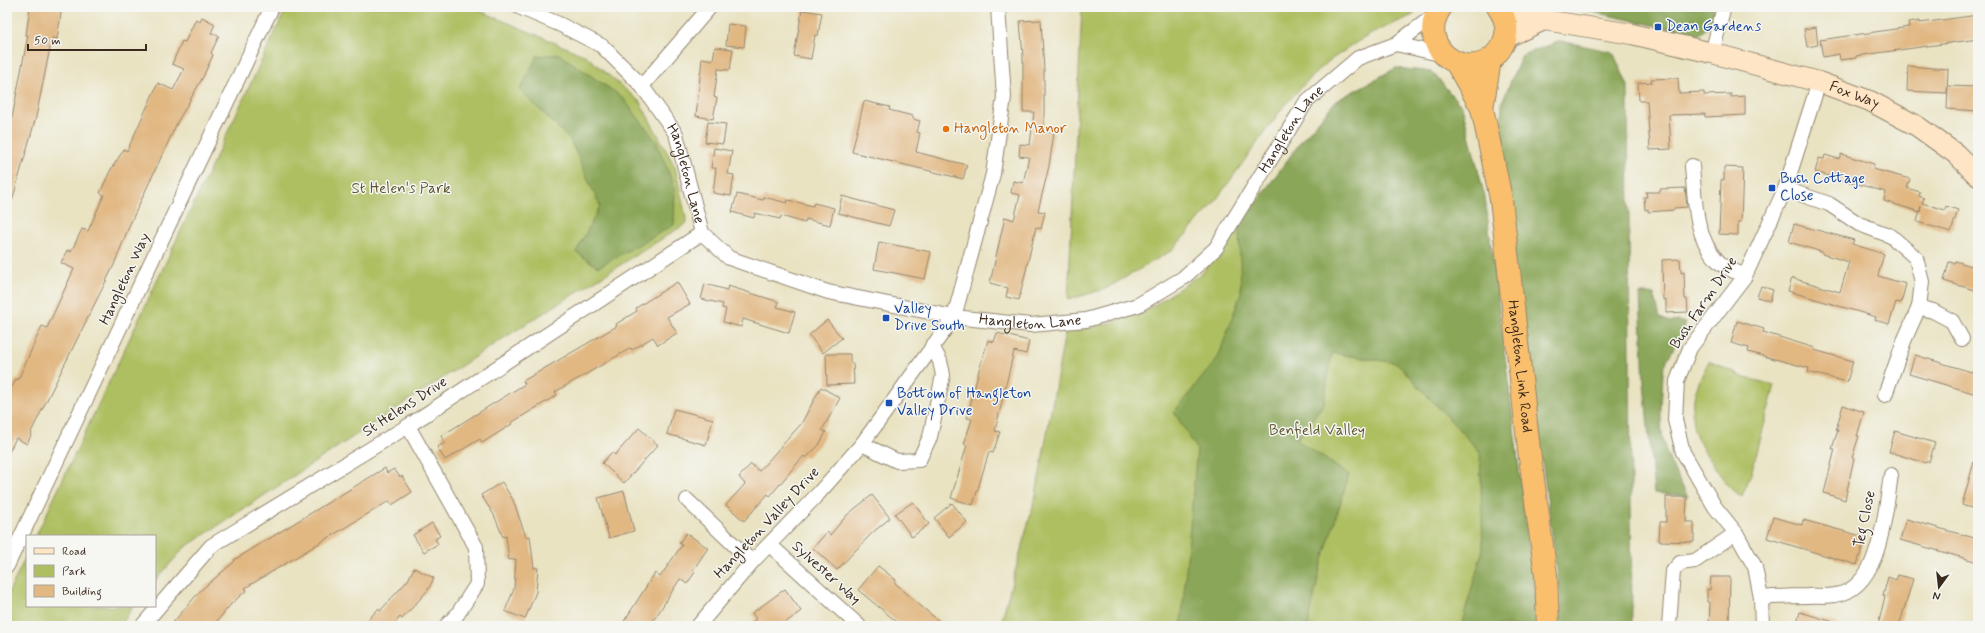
<svg xmlns="http://www.w3.org/2000/svg" width="1985" height="633" font-family="Mynerve,sans-serif">
	<style>
		.green { fill: #aebf62; stroke: #747440 }
		.forest { fill: #8aa658; stroke: #62683b }
		.building { fill: #e1b782 }
		.lines { fill: none; stroke-linecap: round; stroke-linejoin: round }
		.street-casing { stroke: #928670; stroke-width: 16 }
		.secondary-casing { stroke: #928670; stroke-width: 22 }
		.highway-casing { stroke: #928670; stroke-width: 24 }
		.street { stroke: #fff; stroke-width: 14 }
		.secondary { stroke: #fde5c5; stroke-width: 20 }
		.highway { stroke: #f9bf6d; stroke-width: 22 }
		.transit-dot { fill: #1a4fb4; stroke: #f6f6f2; stroke-width: 1.5 }
		.food-dot { fill: #e8710a; stroke: #f6f6f2; stroke-width: 1.5 }
		.labels { text-anchor: middle; dominant-baseline: central; stroke-width: 3; stroke-linejoin: round; paint-order: stroke }
		.transit-label { font-size: 15px; fill: #164399; stroke: #f6f6f2; text-anchor: start }
		.street-label { font-size: 15px; fill: #3b2a1e; stroke: #f6f6f2 }
		.food-label { font-size: 15px; fill: #c56008; stroke: #f6f6f2; text-anchor: start }
		.park-label { font-size: 15px; fill: #5e5732; stroke: #f6f6f2 }
	</style>
	<rect width="100%" height="100%" fill="#f6f6f2"/>
	<filter id="ink" filterUnits="userSpaceOnUse"><feTurbulence type="fractalNoise" baseFrequency=".025" numOctaves="2"/><feDisplacementMap in="SourceGraphic" scale="8" xChannelSelector="R" yChannelSelector="G"/><feConvolveMatrix kernelMatrix="1 2 1 2 8 2 1 2 1" color-interpolation-filters="sRGB"/></filter>
	<filter id="wash" filterUnits="userSpaceOnUse"><feTurbulence type="fractalNoise" baseFrequency=".012" numOctaves="4" result="noise"/><feDisplacementMap in="SourceGraphic" scale="16" xChannelSelector="R" yChannelSelector="G"/><feGaussianBlur stdDeviation="0.9" result="paint"/><feColorMatrix in="noise" values="0 0 0 0 0 0 0 0 0 0 0 0 0 0 0 0 0 1.4 0 .05"/><feComposite in="paint" operator="in"/></filter>
	<g filter="url(#wash)">
		<rect width="100%" height="100%" fill="#e9e3c2"/>
		<path class="green" d="M287,7h184l115,49 54,46 35,65 12,56 -191,120 -312,205 -29,33v-45h-119z
			M1082,7h339l-8,8 -38,17 -18,10 -28,19 -20,18 -26,28 -72,100 -40,44 -66,38 -37,11z
			M1396,68l36,4 30,35 23,91 49,390 1,38h-535l36,-131 29,-163 29,-5 49,-14 59,-40 38,-47 62,-86 34,-39z
			M1709,361l36,17 30,7 -24,89 -9,22c-12,-5 -18,-16 -25,-26 -8,-11 -16,-23 -21,-35 -10,-24 1,-52 13,-74z
			M27,554v52h106l-12,20h-105l-9,-4v-26z"/>
		<path class="forest" d="M1570,7h143l5,11 -19,17z
			M1561,41l52,11 15,34 4,540h-71l-1,-33 -60,-438 2,-53 20,-47z
			M559,54l63,43 34,44 19,47 -1,37 -76,42 -22,-15 24,-46 -30,-66 -50,-50 17,-34z
			M1396,68l36,4 30,35 23,91 49,390 1,38h-74l22,-77 -3,-97 -83,-89 -65,-10 -8,50 -27,37 52,35 -29,94 -12,57h-127l16,-177 -23,-37 44,-54 23,-65 -2,-67 63,-86 34,-39z
			M1640,294h14l6,24 10,4 8,-1 7,2c-4,16 -14,27 -20,42 -3,7 -2,19 -3,27 -4,47 3,64 26,104l-34,-3 -10,-110z"/>
		<g id="blocks">
			<path class="building" d="M30,7h32l-5,32 -5,-1 -16,79 -26,91 -3,-1v-71l5,-18 16,-83h-2z
				M802,10l20,3 -4,22h-3l-4,24 -17,-3z
				M1978,15v24l-122,17v2l-16,2 -1,-6 -16,3 -3,-17 89,-13 -1,-4 12,-2v2z
				M202,17l13,7 -4,9 8,3 -8,17 2,2 -10,22 -25,44 -48,103 -16,41 -83,167 1,1 -5,11 -11,-6 -9,18v-59l9,-18 2,1 24,-54 5,2 27,-59 -13,-6 6,-13 4,2 11,-23 6,2 16,-36 -4,-2 10,-22 14,-22 3,2 31,-68 15,7 11,-21 -12,-5 10,-23 3,1 11,-23 4,3z
				M1041,20l3,50v62l10,1 -5,33 -11,45 7,1 -4,17 -5,-2 -17,73 -13,-3 2,-9 -18,-5 15,-66 9,3 6,-25 -9,-2 2,-12 10,2 6,-26 -10,-1 1,-12 10,1 4,-33h-11v-56l-3,-35z
				M728,24l18,2 -2,21 -18,-2z
				M1816,27l2,18 -11,2 -3,-18z
				M715,47l18,2 -3,21 -12,-1 -4,28 3,1 -4,21 -17,-3 6,-58 11,2z
				M1908,66l40,3 -1,24 -40,-2z
				M1678,78l1,15 25,-1v3l27,-1v3l14,-1v19l-40,2v-3l-36,1 2,34 -21,1 -3,-49h-8l-1,-18 14,-1 -1,-3z
				M1948,86l30,1v24l-31,-2z
				M864,101l26,6 -1,3 24,6v3l7,2 -3,11 3,1 -4,19 51,13 -4,14 -111,-27z
				M708,122l18,2 -3,20 -18,-2z
				M714,148l18,3 -4,23 6,1 -3,21 -18,-3 3,-25h-5z
				M1841,154l33,10 -1,5 37,10 -3,9 13,4 -1,4 5,2 -2,5 23,7 1,-4 12,4 -7,22 -34,-10 4,-16 -1,6 -36,-11 2,-9 -71,-20 4,-14 5,1 1,-4 14,4z
				M1724,167l19,1 -2,54h-3v13l-19,-1 2,-54h3z
				M1685,188l2,19 -13,1v2l-26,2v-3l-3,1 -1,-13h3l-1,-5h14v-3z
				M737,194l26,6 1,-3 23,6 1,-3 25,6 1,-3 20,5 -4,17 -24,-6 -1,4 -24,-7 -1,3 -25,-6 -1,5 -22,-6z
				M842,196l52,14 -5,16 -51,-13z
				M1794,224l60,16 -2,4 32,10 -6,22 28,8 -5,19 -5,-1 -7,22 -14,-4 1,-3 -88,-26 4,-13 48,14 9,-30 -27,-8v-2l-33,-10z
				M879,242l52,10 -6,27 -51,-10z
				M1680,259l1,14 3,-1 1,27h2l1,13 -22,1v-14l-3,1 -1,-40z
				M1955,261l23,7v23l-34,-10 5,-19 5,1z
				M677,282l13,22 -23,13 10,16 -19,12 -5,-8 -21,13 -1,-2 -76,44 2,3 -46,28 1,1 -30,19 -2,-4 -35,21 -8,-13 8,-4 -4,-7 84,-52 -2,-3 94,-55 -1,-2 21,-13 -1,-3z
				M705,284l22,6 1,-4 51,16 -2,5 18,5 -6,21 -46,-14 -2,8 -18,-5 3,-13 -4,-1 1,-4 -22,-5z
				M1761,286l12,4 -3,11 -13,-4z
				M827,320l15,18 -19,15 -14,-18z
				M1737,321l27,8 -1,3 52,16 -1,2 39,11 -6,21 -39,-10 1,-4 -61,-16 1,-4 -18,-5z
				M997,333l32,8 -3,13 -12,-3 -19,80 5,1 -7,21 -4,-1 -16,53 -22,-7 16,-53 -3,-1 8,-25 -5,-1 12,-48 9,-30 6,2z
				M826,354h24v9h3l1,21 -27,1z
				M1915,355l63,19 -5,19 -64,-19z
				M821,387l19,11 -18,32 4,2 -7,13 -13,13 -2,-2 -9,10 -25,30 -2,-2 -24,27 -18,-16 19,-21 -6,-7 12,-13 8,7 42,-47z
				M1843,405l21,7 -7,24h2l-7,22h2l-9,42 -21,-7 11,-44h-3l6,-19h-2z
				M674,409l39,10 -7,26 -39,-11z
				M639,428l19,17 -34,38 -22,-20 10,-11 3,3z
				M1895,431l40,12 -6,19 -2,-1 -1,2 -37,-11z
				M1974,462l4,1v47l-16,-5z
				M385,468l2,5 7,-4 6,8 2,-1 10,16 -20,13 -3,-4 -144,87 2,2 -15,13 -19,23h-43l30,-35 35,-30 -1,-1z
				M502,482l11,18 13,37 4,-1 4,32h4l-2,24 -11,27 -20,-8 9,-22 2,-30 -7,1 -3,-24 -3,1 -9,-22 -13,-20z
				M624,491l10,40 -25,7 -11,-40z
				M872,495l18,23 -18,15 -35,37 -24,-22 14,-16 3,3 17,-20z
				M1666,497h21l-1,25h8v20l-35,-1 1,-19h6z
				M913,502l16,22 -17,13 -17,-23z
				M952,503l15,19 -18,15 -15,-19z
				M1773,517l29,8 1,-5 62,17 -8,28 -90,-27z
				M1906,519l72,20v23l-78,-22z
				M432,523l8,13 -5,3 3,5 -14,8 -11,-17z
				M686,533l22,15 -15,22 2,2 -8,12 -7,-5 -30,47h-29l34,-53 5,4 22,-32 -3,-2z
				M878,566l18,14 -2,2 22,20 29,24h-43l-44,-36z
				M414,568l20,10 -6,12 -26,29 -2,-2 -8,9h-30l16,-17 2,2 28,-31z
				M1898,575l15,4 -14,47h-21l7,-30h-2l5,-19 8,3z
				M1711,577h19l-1,49h-20l1,-24h-3v-13l3,1z
				M785,589l16,22 -20,15h-34l9,-7 -4,-6z
				M1800,612l37,11v3h-41z"/>
		</g>
	</g>
	<g filter="url(#ink)">
		<use href="#blocks" fill-opacity="0" stroke="#928670" stroke-width="1"/>
		<g class="lines">
			<g class="street-casing">
				<g id="street">
					<path id="s1" d="M519,7l42,18 41,21 40,40 34,48 26,99 27,25 99,34 126,25 77,8 55,-5 52,-15 45,-27 33,-30 90,-146 52,-44 38,-14 40,-30"/>
					<path d="M1396,44l48,11"/>
					<path d="M1712,53l12,-46"/>
					<path d="M642,86l68,-79"/>
					<path d="M1692,166c3,32 2,71 26,95 6,7 19,11 27,15"/>
					<path d="M1785,189l44,15 30,20 32,12 25,22 6,24 -3,25 -15,34 -19,54"/>
					<path d="M1919,307l14,4 19,10 10,18"/>
					<path d="M408,426l68,121 1,37 -20,31 -11,11"/>
					<path d="M862,444l35,17 22,-1 11,-23 13,-62 -3,-14 -8,-15"/>
					<path d="M687,500l65,62"/>
					<path d="M770,545l89,81"/>
					<path d="M7,566l265,-559"/>
					<path d="M1761,598c15,-1 30,-2 46,-2 9,-1 19,1 28,-1 46,-6 50,-83 56,-120"/>
					<path d="M142,626l69,-80 197,-120 294,-193"/>
					<path d="M698,626l54,-64 66,-68 44,-50 92,-127 39,-143 11,-77 -6,-90"/>
					<path d="M1669,626l4,-55 7,-8 15,-2 41,-28"/>
					<path d="M1762,626l-1,-28 -6,-31 -19,-34 -21,-26 -32,-55 -8,-32 2,-39 13,-33 55,-72 40,-87 34,-107"/>
				</g>
			</g>
			<g class="secondary-casing">
				<g id="secondary">
					<path id="s2" d="M1507,7l37,13 88,14 80,19 107,29 51,19 47,25 39,28 22,22"/>
					<path d="M1505,38l39,-18"/>
				</g>
			</g>
			<g class="highway-casing">
				<g id="highway">
					<path d="M1441,7c-31,44 39,86 63,35 5,-12 1,-25 -6,-35"/>
					<path id="s3" d="M1457,64l25,44 19,91 28,251 17,125 2,51"/>
					<path d="M1482,108l8,-48"/>
				</g>
			</g>
			<use href="#street" class="street"/>
			<use href="#secondary" class="secondary"/>
			<use href="#highway" class="highway"/>
		</g>
	</g>
	<g class="transit-dot">
		<rect x="1654" y="23" width="8" height="8" rx="2"/>
		<rect x="1768" y="184" width="8" height="8" rx="2"/>
		<rect x="882" y="314" width="8" height="8" rx="2"/>
		<rect x="885" y="399" width="8" height="8" rx="2"/>
	</g>
	<circle class="food-dot" cx="946" cy="129" r="4"/>
	<g class="labels">
		<g class="transit-label">
			<text x="1666" y="27">Dean Gardens</text>
			<text x="1780" y="179">Bush Cottage<tspan x="1780" dy="17">Close</tspan></text>
			<text x="894" y="309">Valley<tspan x="894" dy="17">Drive South</tspan></text>
			<text x="897" y="394">Bottom of Hangleton<tspan x="897" dy="17">Valley Drive</tspan></text>
		</g>
		<g class="street-label">
			<text stroke="none"><textPath href="#s2" startOffset="359">Fox Way</textPath></text>
			<text stroke="none"><textPath href="#s1" startOffset="1004">Hangleton Lane</textPath></text>
			<text stroke="none"><textPath href="#s1" startOffset="248">Hangleton Lane</textPath></text>
			<text transform="translate(125 279) rotate(-65)">Hangleton Way</text>
			<text transform="translate(1704 303) rotate(-56)">Bush Farm Drive</text>
			<text stroke="none"><textPath href="#s1" startOffset="656">Hangleton Lane</textPath></text>
			<text stroke="none"><textPath href="#s3" startOffset="312">Hangleton Link Road</textPath></text>
			<text transform="translate(405 407) rotate(-33)">St Helens Drive</text>
			<text transform="translate(1865 519) rotate(-78)">Teg Close</text>
			<text transform="translate(767 523) rotate(-47)">Hangleton Valley Drive</text>
			<text transform="translate(826 573) rotate(42)">Sylvester Way</text>
		</g>
		<g class="food-label">
			<text x="954" y="129">Hangleton Manor</text>
		</g>
		<g class="park-label">
			<text x="401" y="189">St Helen's Park</text>
			<text x="1317" y="431">Benfield Valley</text>
		</g>
	</g>
	<rect width="1985" height="633" fill="none" stroke="#f6f6f2" stroke-width="24"/>
	<rect x="26" y="535" width="130" height="72" fill="#f6f6f2" stroke="#aba49d"/>
	<rect x="34" y="548" width="20" height="6" fill="#fde5c5" stroke="#aba49d"/>
	<text x="62" y="555" font-size="12" fill="#3b2a1e">Road</text>
	<rect x="34" y="565" width="20" height="12" fill="#aebf62" stroke="#aba49d"/>
	<text x="62" y="575" font-size="12" fill="#3b2a1e">Park</text>
	<rect x="34" y="585" width="20" height="12" fill="#e1b782" stroke="#aba49d"/>
	<text x="62" y="595" font-size="12" fill="#3b2a1e">Building</text>
	<g transform="translate(1939 587) rotate(195)" stroke="#f6f6f2" stroke-width="3" paint-order="stroke">
	<path d="M0-3L7 15L0 10L-7 15Z" fill="#3b2a1e"/>
	<text y="-6" font-size="11" font-weight="bold" text-anchor="middle" fill="#3b2a1e">N</text>
	</g>
	<path d="M28 44v6h118v-6" fill="none" stroke="#3b2a1e" stroke-width="2"/>
	<text x="34" y="44" font-size="12" fill="#3b2a1e" stroke="#f6f6f2" stroke-width="3" paint-order="stroke">50 m</text>
</svg>
